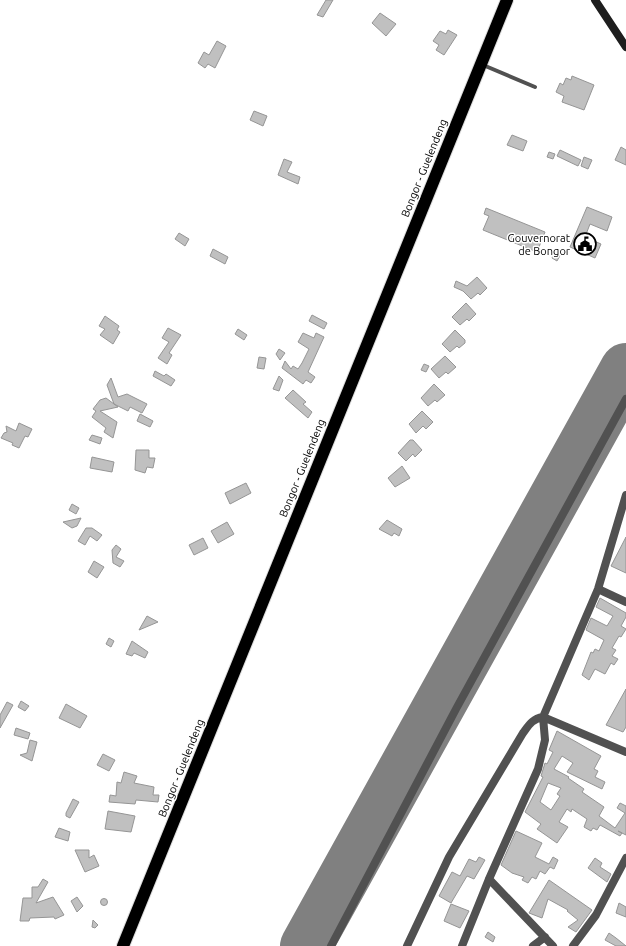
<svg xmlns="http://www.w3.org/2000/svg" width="626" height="946" font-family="Ubuntu,sans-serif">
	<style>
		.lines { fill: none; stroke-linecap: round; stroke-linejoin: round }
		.runway { stroke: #808080; stroke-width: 52 }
		.building { fill: #c0c0c0; stroke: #959595; fill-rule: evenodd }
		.highway-casing { stroke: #dbdbdb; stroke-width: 14 }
		.lane { stroke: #515151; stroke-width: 4 }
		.street { stroke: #515151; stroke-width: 8 }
		.secondary { stroke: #1e1e1e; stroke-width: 8 }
		.highway { stroke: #000; stroke-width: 12 }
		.labels { text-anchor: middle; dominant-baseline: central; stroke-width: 3; stroke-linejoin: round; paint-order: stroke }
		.street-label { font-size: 11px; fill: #000; stroke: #fff }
		.poi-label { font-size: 11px; fill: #000; stroke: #fff; text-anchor: end }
	</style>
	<rect width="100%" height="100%" fill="#fff"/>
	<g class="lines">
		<path class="runway" d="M306,946l320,-577"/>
	</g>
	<path class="building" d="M326,0h7l-10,17 -6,-2z
		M380,13l16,11 -10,12 -14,-13z
		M448,30l9,5 -13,20 -8,-5 3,-5 -6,-4 7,-10 6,3z
		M217,41l9,5 -11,22 -7,-4 -3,4 -7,-5 6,-11 5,3z
		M572,76l22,9 -10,25 -22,-8 2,-6 -8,-4 4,-9 3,2 3,-7 5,2z
		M254,111l13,5 -4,10 -13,-6z
		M512,135l15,6 -4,10 -16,-6z
		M621,147l5,3v15l-11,-5z
		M560,150l21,10 -3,6 -21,-10z
		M549,152l6,2 -2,5 -6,-2z
		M584,157l8,3 -4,9 -7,-3z
		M284,159l8,3 -5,10 13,5 -2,7 -20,-9z
		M587,207l25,10 -5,14 -17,-7 -5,13 16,7 -6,14 -25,-11z
		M486,208l59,24 -8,20 -54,-22 6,-14 -5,-2z
		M179,233l10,6 -4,7 -10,-7z
		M213,249l15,8 -3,7 -15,-8z
		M556,250l6,2 -5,9 -5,-3z
		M477,277l10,11 -7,7 -2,-2 -7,6 -8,-8 -9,-4 2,-6 11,5z
		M466,303l10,11 -7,7 -2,-2 -7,6 -8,-8z
		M312,315l15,8 -3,6 -15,-8z
		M105,316l14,10 -2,4 3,2 -7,12 -13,-9 5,-6 -6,-3z
		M168,328l13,7 -12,18 3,2 -5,9 -9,-6 11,-16 -7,-4z
		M238,329l9,6 -3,5 -9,-6z
		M455,330l10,10v3l-6,5 -2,-2 -7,6 -8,-8z
		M303,333l11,5 2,-5 8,4 -16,35 7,5 -4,6 -5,-3 -3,4 -21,-16 3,-7 6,8 2,-3 5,3 4,-6 7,-14 -11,-7z
		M279,349l6,4 -5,7 -4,-6z
		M445,356l11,11 -8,7 -2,-2 -7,6 -8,-9z
		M259,357l7,1 -2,11 -7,-1z
		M424,364l5,2 -3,6 -5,-2z
		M155,371l9,5 2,-2 9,6 -4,6 -18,-10z
		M279,376l4,4 -4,11 -6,-2z
		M111,378l7,19 9,-3 20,10 -5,9 -12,-6 -2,4 -14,-7 -7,-19z
		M434,384l11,11 -8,7 -2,-2 -7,6 -7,-8z
		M293,390l13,12 -3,2 9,8 -4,6 -23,-20z
		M106,398l12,9 -18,4 17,11 -4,16 -9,-6 2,-4 -14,-11 4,-6 -3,-2 7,-9z
		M422,411l11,11 -7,7 -3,-3 -7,7 -7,-9z
		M140,414l13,7 -3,6 -13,-6z
		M19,423l13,6 -4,8 -3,-1 -6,12 -7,-3 1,-2 -12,-5 3,-5 3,-1 -1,-6 10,5z
		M92,435l10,3 -2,6 -11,-4z
		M410,440h3l9,10 -7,7 -2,-3 -7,7 -8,-8z
		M136,450h13v8h6l-2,10 -6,-1 -2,6 -10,-3z
		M92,457l22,5 -2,10 -22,-4z
		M402,466l8,12 -15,9 -7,-9z
		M246,483l5,10 -21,11 -5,-11z
		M72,504l7,4 -3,6 -7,-4z
		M81,518l-4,8 -5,2 -9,-6z
		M387,520l15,9 -3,7 -5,-3 -2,3 -13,-7z
		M227,522l7,12 -16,9 -7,-12z
		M86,528h6l10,7 -5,6 -7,-5 -5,9 -7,-4z
		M626,537v36l-15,-7z
		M203,538l5,10 -14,7 -5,-10z
		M116,545l5,4 -5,8 8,4 -4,6 -7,-4 -1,-13z
		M94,561l10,6 -7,11 -9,-6z
		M600,598l26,15v4l-5,9 5,3 -5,8 -2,-1 -7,12 4,2 -4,6 6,3 -4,6 -3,-2 -6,11 -10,-5 -6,11 -7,-5 9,-23 2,1 2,-4 4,2 5,-11 -18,-10 5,-12 16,8 6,-10 -17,-9z
		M147,616l11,6 -19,8z
		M109,638l5,3 -3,6 -5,-3z
		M132,641l16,11 -3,6 -11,-5 -2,3 -6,-2z
		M626,689v38l-3,5 -17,-7z
		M21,701l8,5 -4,5 -7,-4z
		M7,702l6,3 -13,23v-13z
		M66,704l21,12 -7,12 -21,-10z
		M16,728l14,5 -2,6 -14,-4z
		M557,731l44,25 -7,13 4,2 -3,6 10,5 -3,7 -35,-17 6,-9 -11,-7 -8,13 15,8 -1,1 16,11 -2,3 22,15 -5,9 16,12 10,-15 -8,-5 3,-5 6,3v29l-8,-4 4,2 -2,3 -20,-11 -3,5 -4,-2 -2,3 -7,-4 3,-8 -15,-10 -1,3 -4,-3 -8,13 9,5 -11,16 -20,-14 4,-5 -16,-12 18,-35 -2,-1 4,-13 2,1 6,-12 -4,-2zM548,783l13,5 -4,6 3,2 -9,14 -11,-8z
		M30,740l7,2 -5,19 -12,-6 7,-2z
		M103,754l12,6 -6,11 -12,-6z
		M124,772l13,4 -3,7 20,4 -1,8h6l-1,7 -22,-2 -1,4 -26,-2 1,-7 6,1 1,-14 4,1z
		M73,799l6,3 -9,16 -4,-2v-3z
		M108,811l27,5 -4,16 -26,-3z
		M59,828l11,4 -2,9 -13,-4z
		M516,831l26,12 -7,14 14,7 4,-7 5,3 -4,9 -4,-2 -5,7 -5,-3 -4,8 -4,-2 -4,6 -6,-3 2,-3 -12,-4 -11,-8z
		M75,850h14v8l5,-3 5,11 -14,6z
		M479,857l6,3 -11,19 -7,-3 -16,27 -12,-7 13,-24 8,4 9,-17 7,3z
		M595,858l7,5 -2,4 11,7 -4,8 -19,-14z
		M43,879l5,3 -12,21 17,-6 11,18 -9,4 -1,-2 -24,1 -1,3h-9l3,-23h9v-11h6z
		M549,880l43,30 -16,22 -8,-5 10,-7 -11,-9 1,-1 -20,-11 -6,19 -13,-5z
		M77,897l6,9 -6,6 -6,-11z
		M100.5 902a3.5 3.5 0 1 1 7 0a3.5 3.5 0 1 1-7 0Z
		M619,903l7,4v10l-10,-4z
		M451,904l18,7 -9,17 -16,-7z
		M93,920l5,5 -3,3 -3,-1z
		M488,932l7,5 -2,5 -8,-5z
		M609,933l7,5 10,8h-10l-11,-6z"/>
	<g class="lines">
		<g class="highway-casing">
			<path id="highway" d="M123,946l384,-946"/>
		</g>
		<path class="lane" d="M483,65l52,22"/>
		<path class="street" d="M598,589l28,13
			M489,879l64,67
			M331,946l125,-237 170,-310
			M407,946l42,-89 74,-124c6,-8 9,-14 20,-16l83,35
			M462,946l27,-67 49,-110 7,-29 -2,-23 55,-128 28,-94
			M533,946l12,-9
			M573,946l23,-31 30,-57"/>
		<path class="secondary" d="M595,0l31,47"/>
		<use href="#highway" class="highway"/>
	</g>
	<defs>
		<g id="civic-ring" transform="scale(1.15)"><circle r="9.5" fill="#fff" stroke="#000" stroke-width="1.5"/><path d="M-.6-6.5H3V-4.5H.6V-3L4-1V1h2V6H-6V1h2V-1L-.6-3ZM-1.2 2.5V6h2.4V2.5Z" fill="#000"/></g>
	</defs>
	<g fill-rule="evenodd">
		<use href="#civic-ring" x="585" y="244"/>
	</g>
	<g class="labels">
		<g class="street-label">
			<text transform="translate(424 168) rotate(-68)">Bongor - Guelendeng</text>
			<text transform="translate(302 468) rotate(-68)">Bongor - Guelendeng</text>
			<text transform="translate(181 768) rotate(-68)">Bongor - Guelendeng</text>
		</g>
		<g class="poi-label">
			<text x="570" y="238">Gouvernorat<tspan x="570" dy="13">de Bongor</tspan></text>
		</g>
	</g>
</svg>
